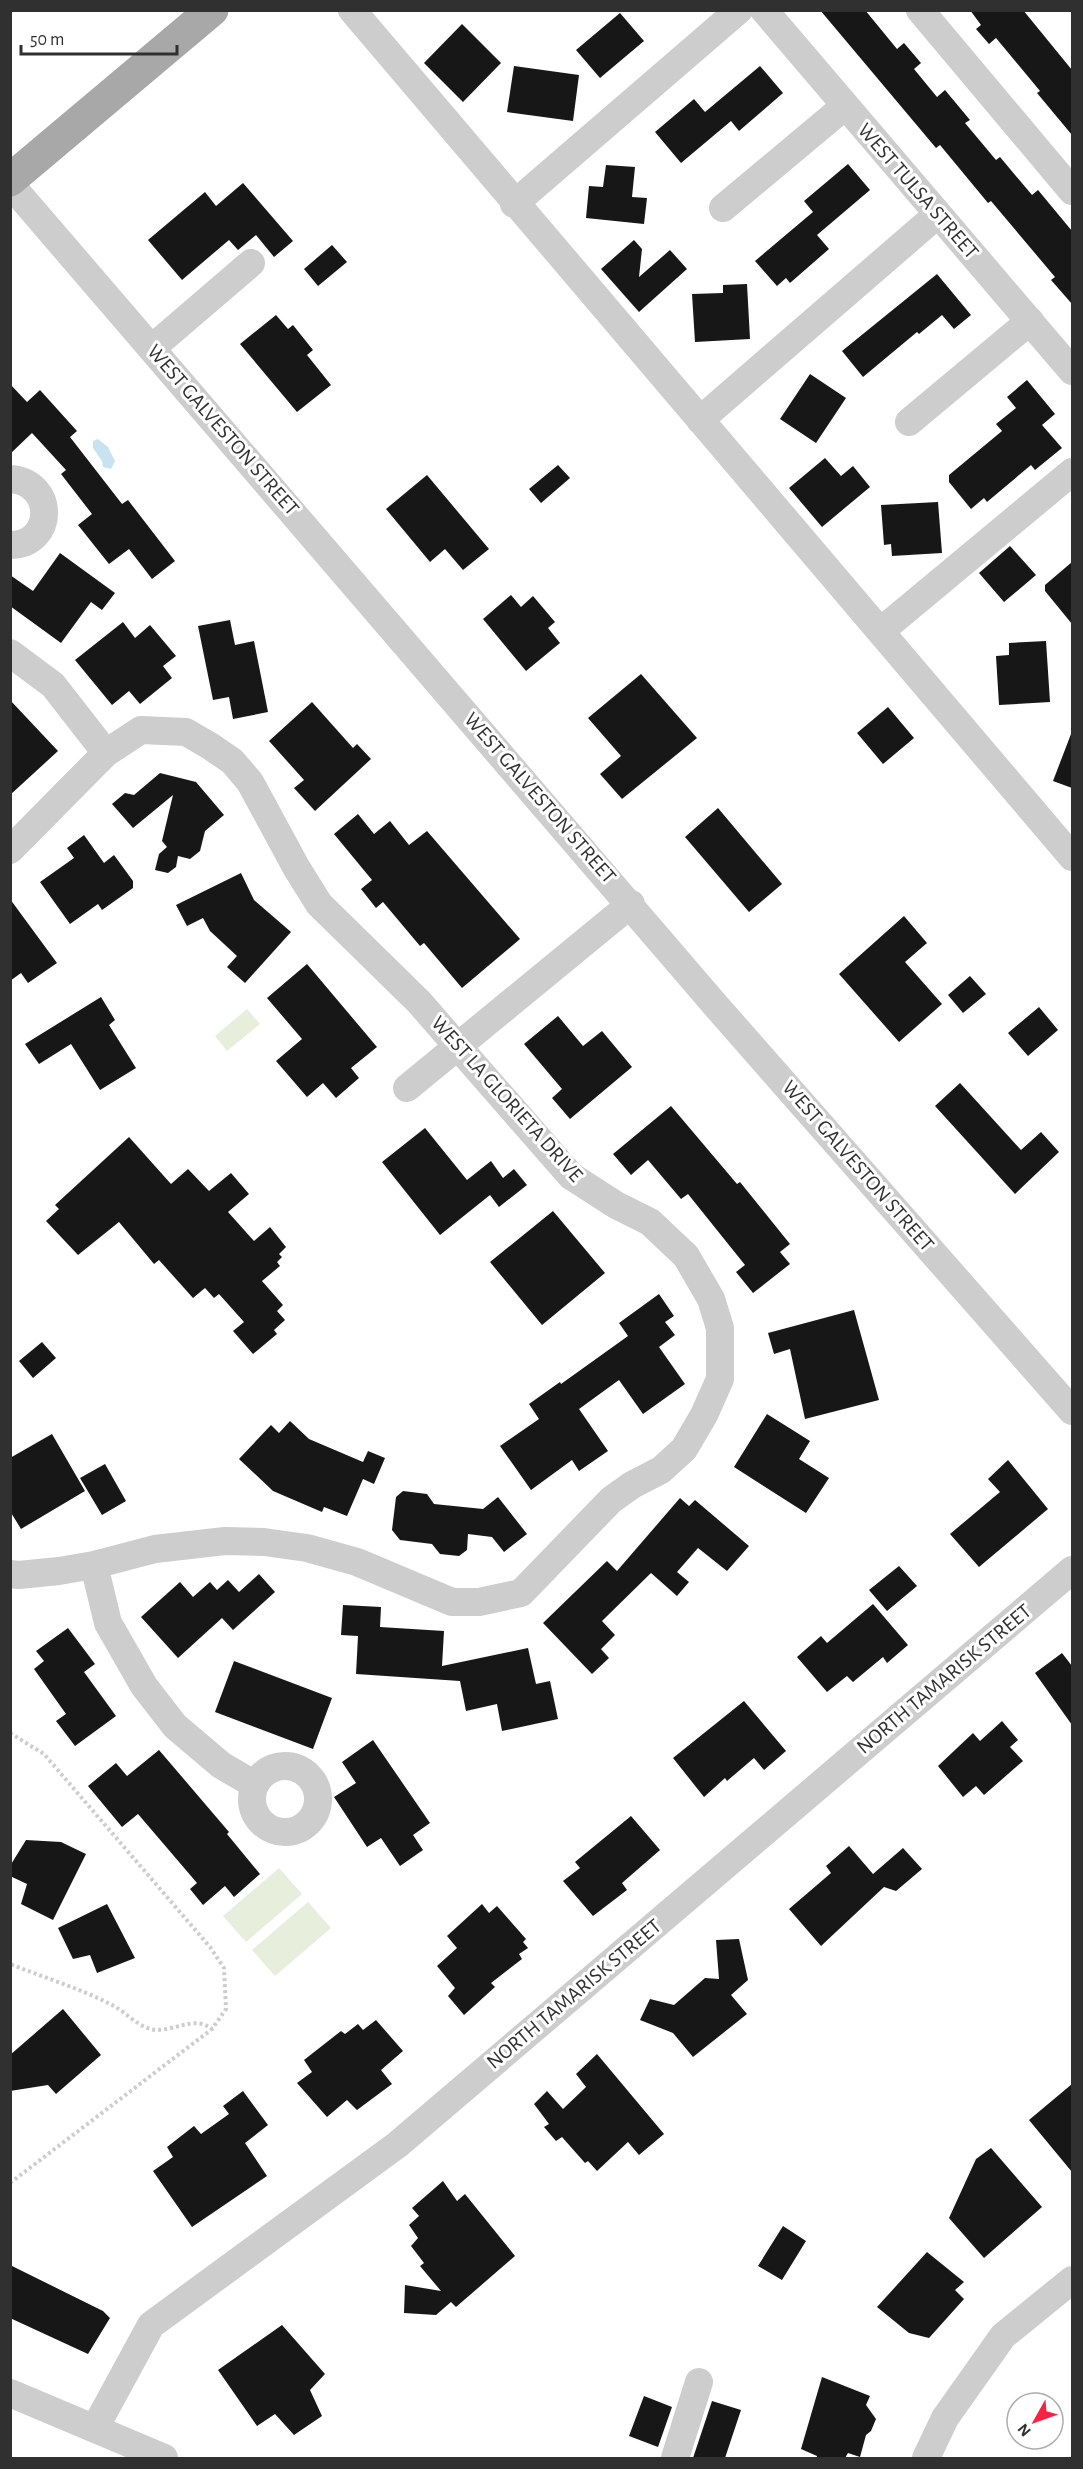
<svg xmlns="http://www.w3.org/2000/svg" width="1083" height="2469" font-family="'Alegreya Sans',sans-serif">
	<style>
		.green { fill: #e7eedc }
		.water { fill: #c7e3f0 }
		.building { fill: #171717 }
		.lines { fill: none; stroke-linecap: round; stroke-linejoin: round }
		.path { stroke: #cdcdcd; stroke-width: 4; stroke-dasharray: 3 3; stroke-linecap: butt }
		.minor { stroke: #cdcdcd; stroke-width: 28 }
		.major { stroke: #a8a8a8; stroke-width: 33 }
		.labels { text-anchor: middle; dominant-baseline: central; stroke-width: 6; stroke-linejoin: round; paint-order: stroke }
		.street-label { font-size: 21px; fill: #303030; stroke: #fff }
	</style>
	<rect width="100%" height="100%" fill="#fff"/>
	<path class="green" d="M247,1009l13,15 -33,27 -12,-15z
		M279,1868l23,26 -56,48 -23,-26z
		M308,1902l23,26 -56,48 -23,-26z"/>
	<path class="water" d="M98,439l10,8 7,14 -4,8 -8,-2 -1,-6 -9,-13v-7z"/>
	<path class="building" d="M820,10h45l32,39 7,-6 17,20 -7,6 23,28 8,-7 25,30 -5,3 31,37 4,-3 32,38 6,-5 34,41v73l-21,-24 4,-3 -64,-76 -3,2 -48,-58 -4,3z
		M970,10h53l49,60v65l-35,-42 3,-2 -44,-53 -7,6 -13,-15 5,-4z
		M620,13l24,28 -44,37 -24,-28z
		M462,24l39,39 -38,39 -39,-39z
		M514,66l65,9 -6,46 -66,-9z
		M760,66l23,27 -44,38 -8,-10 -50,42 -26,-31 39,-33 11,13z
		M848,164l22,26 -53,45 12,14 -39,34 -4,-5 -9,8 -22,-25 58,-49 -9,-11z
		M606,165l29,2 -3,30 15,1 -3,26 -58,-6 3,-32 14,1z
		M243,183l50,58 -19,16 -18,-22 -18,15 -9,-10 -47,40 -34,-40 57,-48 11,14z
		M634,240l8,9 -3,28 31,-27 17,19 -48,43 -38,-43z
		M332,245l15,17 -29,24 -14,-17z
		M937,274l34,41 -17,14 -12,-14 -23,19 -2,-2 -54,45 -21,-26z
		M747,284l3,55 -55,3 -3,-48 31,-1v-8z
		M276,315l12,14 5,-4 20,25 -6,5 24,30 -34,27 -57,-68z
		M810,374l36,24 -30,45 -36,-24z
		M1027,380l28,34 -13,11 20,23 -27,22 -4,-5 -44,37 -3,-4 -13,11 -22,-27v-7l53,-44 -6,-7 20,-16 -9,-11z
		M10,384l17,18 13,-12 37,41 -7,6 52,67 6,-4 47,61 -23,18 -23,-30 -20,15 -31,-39 14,-11 -31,-40 5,-4 -34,-37 -22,21z
		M825,458l16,18 12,-10 17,21 -48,40 -33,-39z
		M558,465l12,13 -29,25 -12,-14z
		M427,475l62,74 -26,21 -18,-21 -15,13 -44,-53z
		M938,502l4,51 -50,3 -1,-12 -7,1 -3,-40z
		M1010,546l26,29 -32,27 -25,-29z
		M60,553l55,40 -13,17 -11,-8 -30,41 -51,-37v-31l23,16z
		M1072,562v62l-27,-33v-6z
		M511,595l10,12 12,-11 22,26 -7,6 12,15 -34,28 -43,-52z
		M230,620l5,25 19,-4 14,71 -35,7 -4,-22 -16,3 -15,-74z
		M123,622l12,16 15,-13 26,31 -13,10 9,12 -32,26 -11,-13 -17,14 -37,-45z
		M1046,641l4,61 -51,3 -3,-49 13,-1v-12z
		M641,674l56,64 -75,61 -22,-25 21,-18 -33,-38z
		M10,700l48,51 -48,44z
		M312,702l41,46 4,-4 14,15 -56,52 -21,-23 10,-8 -35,-39z
		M888,707l26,31 -31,26 -26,-31z
		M1071,734h1v54l-19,-7z
		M160,773l36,9 28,33 -19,16 -5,20 -10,8 -12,-3 -2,11 -8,6 -13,-3 4,-16 8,-7 -5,-6 11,-46 -40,33 -21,-24 13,-11 9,2z
		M718,808l64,76 -33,28 -64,-75z
		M358,814l16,20 16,-13 19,24 18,-14 93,108 -58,49 -38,-45 -4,3 -37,-44 -7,6 -15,-19 11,-9 -38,-46z
		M84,835l20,28 10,-8 19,26v7l-31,22 -4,-6 -28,20 -30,-42 34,-24 -7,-10z
		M241,873l13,27 37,32 -46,51 -18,-16 10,-11 -27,-25 -7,-13 -16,8 -11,-21z
		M10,899l47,64 -29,20 -7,-10 -11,8z
		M904,916l23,27 -22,19 37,42 -43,38 -60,-68z
		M307,964l70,83 -26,21 8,10 -23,20 -13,-15 -16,14 -31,-36 26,-22 -35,-41z
		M970,976l16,18 -23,19 -15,-18z
		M101,997l14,23 -6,5 27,43 -36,22 -29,-46 -32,20 -14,-20z
		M1039,1007l19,23 -30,26 -20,-23z
		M558,1016l25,30 19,-15 30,36 -62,52 -18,-21 10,-9 -38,-45z
		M960,1083l61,67 20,-18 18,20 -44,42 -80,-88z
		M671,1106l66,78 3,-2 50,62 -10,8 10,12 -37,29 -17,-21 9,-7 -57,-71 -7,5 -33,-39 -17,15 -18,-21z
		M425,1128l42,52 24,-19 12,17 11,-9 13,16 -28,22 -9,-12 -50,40 -58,-73z
		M129,1137l42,47 17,-15 21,22 22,-18 18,21 -21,18 26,29 16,-14 16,20 -7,7 3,3 -5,5 3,4 -18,15 21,24 -6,6 8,9 -11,10 3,4 -24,20 -20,-23 11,-9 -25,-28 -5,4 -9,-10 -12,10 -34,-38 -5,4 -35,-42 -41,33 -32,-34 13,-12 -4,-4z
		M553,1211l52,62 -63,52 -52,-63z
		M659,1294l15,22 -9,6 10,13 -16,12 26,37 -42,30 -24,-34 -40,29 29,42 -29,20 -7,-11 -41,30 -31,-44 39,-27 -10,-15 31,-22 1,2 67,-48 -9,-13z
		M854,1310l25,90 -74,19 -15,-70 -16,5 -6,-21z
		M42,1342l14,16 -23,20 -14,-17z
		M767,1414l43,27 -11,18 30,19 -23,35 -72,-46z
		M290,1421l19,18 54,23 5,-11 17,7 -11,26 -11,-5 -16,37 -23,-9 -2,5 -49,-21 -34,-32 32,-34 8,8z
		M52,1434l33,57 -64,38 -11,-18v-53z
		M1008,1460l40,49 -69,58 -29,-33 50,-42 -12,-13z
		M105,1464l21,37 -24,14 -22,-37z
		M403,1491l24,3 7,10 49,5 15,-12 29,37 -23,18 -12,-15 -24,-3 -1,16 -8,6 -19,-2 -8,-10 -32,-4 -8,-10 4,-33z
		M680,1498l9,8 6,-6 54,46 -22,25 -29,-23 -21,24 12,10 -12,14 -26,-23 -49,48 13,14 -14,14 8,9 -17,16 -49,-51 64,-62 10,10z
		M899,1566l18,20 -30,25 -18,-21z
		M259,1574l16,18 -42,38 -11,-12 -44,40 -37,-41 39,-35 13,15 17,-15 7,8 11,-10 11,12z
		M873,1604l35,41 -21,18 -4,-6 -30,25 -6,-6 -20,16 -30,-35 24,-21 6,7z
		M343,1605l38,2 -1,20 64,4 -2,35 86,-18 8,36 14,-3 8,38 -56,12 -5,-27 -31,7 -6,-30 -104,-7 2,-38 -17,-1z
		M68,1628l27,36 -11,8 32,44 -41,30 -19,-25 10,-7 -32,-45 10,-8 -8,-10z
		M1062,1653l10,13v59l-37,-52z
		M234,1661l98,37 -19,51 -98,-37z
		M744,1701l42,50 -22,19 -10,-12 -27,23 -2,-3 -21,19 -31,-39z
		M1002,1721l16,19 -8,7 13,14 -39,34 -8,-9 -13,11 -25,-31 35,-33 7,8z
		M373,1740l57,83 -17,12 10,15 -23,16 -19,-28 -14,9 -33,-50 22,-14 -14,-21z
		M159,1750l70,82 -2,2 33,40 -26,23 -9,-11 -22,19 -13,-16 7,-6 -59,-69 -16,13 -34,-41 28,-23 11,13z
		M631,1816l29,34 -38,33 5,7 -34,26 -30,-35 17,-13 -5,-6z
		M26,1840l35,2 25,12 -33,66 -32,-16 6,-20 -17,-8v-10z
		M849,1846l24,28 30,-26 19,21 -26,22 -12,-4 -63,59 -32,-37 42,-36 -5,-7z
		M107,1904l28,54 -38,15 -7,-18 -17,4 -15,-31z
		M482,1904l7,9 8,-7 29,33 -3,3 5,6 -9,6 3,5 -31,24 4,4 -31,28 -16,-19 7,-8 -18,-22 20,-18 -10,-12z
		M739,1939l9,41 -17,15 16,19 -54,43 -20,-24 -33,-13 10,-21 24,6 31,-27 14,1 -3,-39z
		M63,2009l38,46 -45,39 -8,-9 -38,6v-36z
		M376,2020l27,31 -22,19 11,14 -35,26 -10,-10 -20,17 -30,-34 15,-11 -8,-12 37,-29 4,3 13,-10 5,6z
		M597,2054l67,80 -25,21 -11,-13 -31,29 -9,-10 -3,2 -23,-26 -6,4 -12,-14 5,-3 -15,-20 13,-13 16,18 23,-22 -10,-13z
		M1072,2084v88l-43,-52z
		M243,2091l25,34 -23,18 22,33 -75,51 -39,-56 20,-14 -6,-10 27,-21 7,8 28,-20 -6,-8z
		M991,2148l51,59 -58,51 -35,-40 27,-59z
		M443,2181l14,20 8,-7 50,62 -59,51 -5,-5 -15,13 -32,-2 1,-28 36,6 -21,-25 4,-3 -13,-17 7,-8 -9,-13 10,-9 -7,-8z
		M783,2226l23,15 -24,39 -24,-14z
		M927,2252l37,30 -9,8 9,9 -35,39 -20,-5 -32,-26z
		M10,2265l93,46 7,7 -22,36 -78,-36z
		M282,2325l43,49 -15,16 12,26 -28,19 -19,-21 -18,12 -39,-56z
		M822,2377l48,19 -4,9 10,14 -5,12 -5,4 -6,22 -12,-4 -3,5h-28v-2l-16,-7z
		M644,2396l28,11 -14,40 -29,-11z
		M712,2401l29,9 -16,48h-32z"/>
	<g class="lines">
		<path class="path" d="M10,1733l34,21 166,193 14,21 2,41 -14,20c-19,-15 -40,5 -62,0 -13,-4 -24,-16 -36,-23 -32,-17 -69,-28 -104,-42
			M10,2183l202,-154"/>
		<path class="minor" d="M352,10c238,284 482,563 720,847
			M764,10l308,361
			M920,10l152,181
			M10,184l707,823 355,404
			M514,204l225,-194
			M723,208l122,-102
			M152,348l99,-85
			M700,420l238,-206
			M909,422l121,-101
			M10,479c46,3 45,66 0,66
			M882,630l190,-158
			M10,653l43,32 53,68
			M10,850l96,-97 35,-23 45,2 24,14 22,15 18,21 46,85 23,37 100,98 152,174 45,29 34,17 36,34 25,43 9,29v51l-16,36 -20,34 -23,21 -29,15 -21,15 -90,93 -42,9h-27l-95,-40 -50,-14 -43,-6 -39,-1 -70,8 -61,16 -35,6 -40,4 -9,-1
			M407,1088l224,-184
			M94,1565l14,58 36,63 31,40 46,39 34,20
			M252 1799a33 33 0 1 1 66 0a33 33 0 1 1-66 0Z
			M10,2393l154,65
			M95,2428l56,-103 246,-180 675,-575
			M675,2458l24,-76
			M926,2458l19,-40 58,-82 69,-56"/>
		<path class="major" d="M10,180l202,-170"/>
	</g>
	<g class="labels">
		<g class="street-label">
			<text transform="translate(918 191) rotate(49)">WEST TULSA STREET</text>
			<text transform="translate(223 430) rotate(49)">WEST GALVESTON STREET</text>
			<text transform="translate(540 798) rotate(49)">WEST GALVESTON STREET</text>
			<text transform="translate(507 1099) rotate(48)">WEST LA GLORIETA DRIVE</text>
			<text transform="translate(858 1166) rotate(49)">WEST GALVESTON STREET</text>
			<text transform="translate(944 1679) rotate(-40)">NORTH TAMARISK STREET</text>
			<text transform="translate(574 1994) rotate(-40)">NORTH TAMARISK STREET</text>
		</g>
	</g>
	<rect width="1083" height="2469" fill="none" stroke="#303030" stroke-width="24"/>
	<g transform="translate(1035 2421) rotate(230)"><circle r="28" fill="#ffffff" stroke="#acacac" stroke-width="1.5"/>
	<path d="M0-4.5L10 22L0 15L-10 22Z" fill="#f72244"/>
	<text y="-9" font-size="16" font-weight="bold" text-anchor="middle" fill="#303030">N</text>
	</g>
	<path d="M21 45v9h156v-9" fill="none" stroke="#303030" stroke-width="3"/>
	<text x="30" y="45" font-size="18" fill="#303030" stroke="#ffffff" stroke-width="4.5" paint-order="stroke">50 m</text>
</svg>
